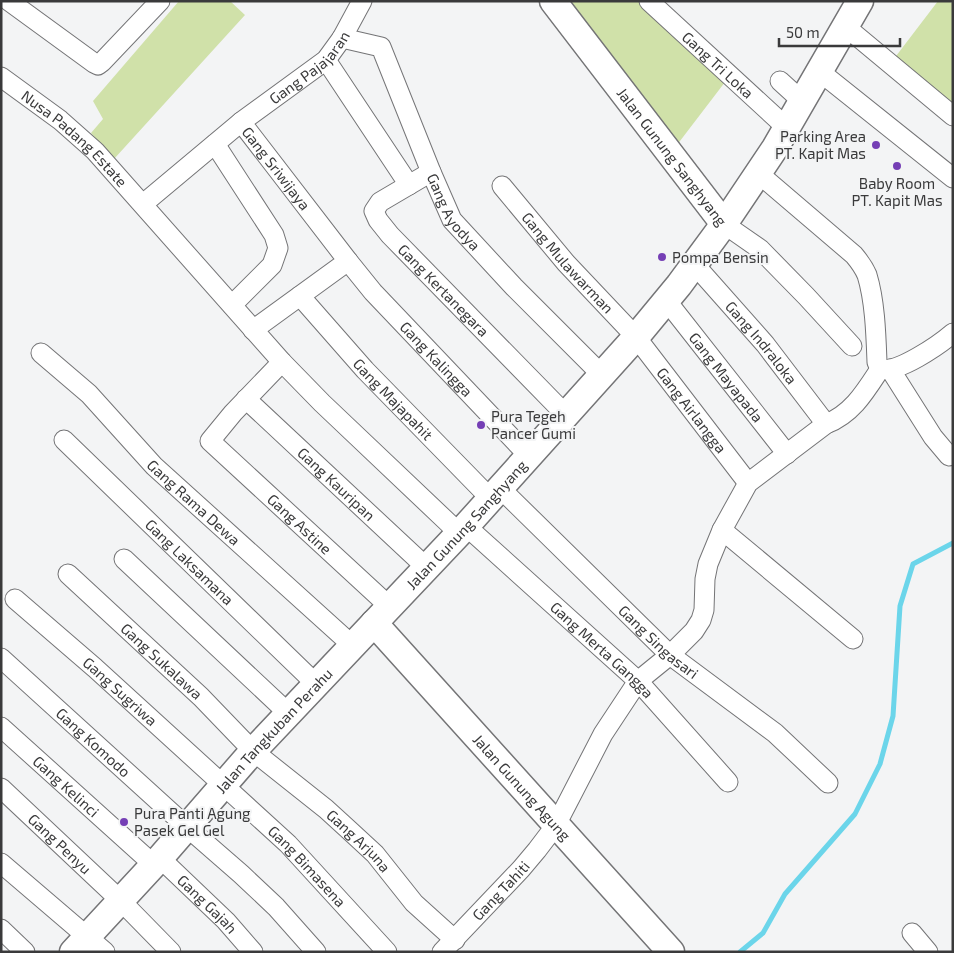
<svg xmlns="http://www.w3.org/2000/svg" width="954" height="953" font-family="'Exo 2',sans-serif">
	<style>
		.green { fill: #d0e1a9 }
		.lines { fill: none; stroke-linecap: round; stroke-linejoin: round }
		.stream { stroke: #6bd5ea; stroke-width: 5 }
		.street-casing { stroke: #747476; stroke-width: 21 }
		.secondary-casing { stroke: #747476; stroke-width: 29 }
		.street { stroke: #fff; stroke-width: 19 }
		.secondary { stroke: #fff; stroke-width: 26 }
		.poi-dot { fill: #753fb5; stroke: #f3f4f5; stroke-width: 2 }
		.labels { text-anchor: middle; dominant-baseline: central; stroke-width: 4; stroke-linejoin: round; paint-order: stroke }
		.street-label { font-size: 15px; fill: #3a3a3b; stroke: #f3f4f5 }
		.poi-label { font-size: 15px; fill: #3a3a3b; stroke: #f3f4f5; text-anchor: start }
	</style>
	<rect width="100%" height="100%" fill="#f3f4f5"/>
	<path class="green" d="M179,1h51l15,14 -131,144 -23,-26 12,-14 -10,-18z
		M547,1h109l79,68 -68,89z
		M938,1h11l4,3v103l-60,-47z"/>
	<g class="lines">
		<path class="stream" d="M740,952l23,-19 22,-39 70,-80 25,-50 13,-48 7,-110 13,-42 40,-21"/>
		<g class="street-casing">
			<g id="street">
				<path d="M9,1l85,62 4,2 4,-3 58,-61"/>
				<path id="s1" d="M649,1l138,127"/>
				<path d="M846,27l107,89"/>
				<path id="s2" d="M342,38l39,9 50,125 21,48 62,67 88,88"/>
				<path d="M326,60l83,125"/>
				<path d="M819,71l134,107"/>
				<path id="s3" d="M1,77l59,43 35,31 187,211 40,41 137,130"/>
				<path d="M780,81l23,21"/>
				<path id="s4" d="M241,122l85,-62 16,-22 20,-37"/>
				<path d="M215,144l59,91 4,13 -6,17 -40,40"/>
				<path id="s5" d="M431,172l-51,30 -6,9 4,9 12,15 176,180"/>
				<path d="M758,173l96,82c5,6 10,13 13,20 8,26 9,60 10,87l3,7"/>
				<path id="s6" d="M502,186l64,77 70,74 112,146"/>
				<path id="s7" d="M143,204l98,-82 107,139 -95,69"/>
				<path d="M724,224l36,25 46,47 46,50"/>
				<path id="s8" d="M348,261l25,31 156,164"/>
				<path id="s9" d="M695,265l70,79 61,80"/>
				<path id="s10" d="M300,296l65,74 125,128"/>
				<path id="s11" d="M666,300l121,154"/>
				<path id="s12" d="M41,353l48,41 65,72 198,179"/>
				<path id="s13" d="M282,362l-49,51 -23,28 180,166"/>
				<path d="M880,369c17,5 59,-24 73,-36"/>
				<path d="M890,369l43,68 16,19"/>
				<path id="s14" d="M246,399l181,169"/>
				<path id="s15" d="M64,440l252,244"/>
				<path id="s16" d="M500,488l170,167 105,78 53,50"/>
				<path id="s17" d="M466,526l172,155 90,101"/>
				<path d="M722,530l131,109"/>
				<path d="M124,559l164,154"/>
				<path id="s18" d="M68,574l133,123 52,54 73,58 23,21 26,24 39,49 41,37"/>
				<path id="s19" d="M15,599l80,69 193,176 99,108"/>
				<path id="s20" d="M1,658l186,169 54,47 35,33 40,45"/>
				<path id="s21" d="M1,727l153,138"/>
				<path id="s22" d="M1,788l119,112 51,52"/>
				<path id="s23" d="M160,858l66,63 27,31"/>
				<path d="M1,863l104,89"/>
				<path d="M1,929l24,23"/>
				<path d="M912,933l16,19"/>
				<path id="s24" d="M442,952l79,-83 16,-19 19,-25 47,-91 35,-53 32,-26 24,-24 7,-11 3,-10 1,-31 3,-15 14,-34 26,-47 78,-59c26,-10 39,-32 54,-55"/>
			</g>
		</g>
		<g class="secondary-casing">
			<g id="secondary">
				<path id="s25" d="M553,1l171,223"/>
				<path id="s26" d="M374,623l297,329"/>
				<path id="s27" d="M73,952l87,-94 93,-107 213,-225 170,-189 43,-52 45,-61 51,-76 85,-147"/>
			</g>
		</g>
		<use href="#street" class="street"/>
		<use href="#secondary" class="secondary"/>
	</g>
	<g class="poi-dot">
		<circle cx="876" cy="145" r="5"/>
		<circle cx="897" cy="166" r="5"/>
		<circle cx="662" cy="257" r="5"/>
		<circle cx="481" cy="425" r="5"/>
		<circle cx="124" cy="822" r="5"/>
	</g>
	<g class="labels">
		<g class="street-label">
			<text stroke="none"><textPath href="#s1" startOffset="94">Gang Tri Loka</textPath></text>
			<text stroke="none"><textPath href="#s4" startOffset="88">Gang Pajajaran</textPath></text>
			<text stroke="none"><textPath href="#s3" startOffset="96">Nusa Padang Estate</textPath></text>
			<text stroke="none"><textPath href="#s25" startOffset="196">Jalan Gunung Sanghyang</textPath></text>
			<text stroke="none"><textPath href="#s7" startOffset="186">Gang Sriwijaya</textPath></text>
			<text stroke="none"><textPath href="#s2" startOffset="221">Gang Ayodya</textPath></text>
			<text stroke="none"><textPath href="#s6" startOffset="101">Gang Mulawarman</textPath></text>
			<text stroke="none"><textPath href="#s5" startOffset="176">Gang Kertanegara</textPath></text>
			<text stroke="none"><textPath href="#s9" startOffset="102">Gang Indraloka</textPath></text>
			<text stroke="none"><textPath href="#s8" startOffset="132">Gang Kalingga</textPath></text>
			<text stroke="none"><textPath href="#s11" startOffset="98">Gang Mayapada</textPath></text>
			<text stroke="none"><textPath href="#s10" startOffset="139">Gang Majapahit</textPath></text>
			<text stroke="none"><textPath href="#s6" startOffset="294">Gang Airlangga</textPath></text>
			<text stroke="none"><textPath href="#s14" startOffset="124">Gang Kauripan</textPath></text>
			<text stroke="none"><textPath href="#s12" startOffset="214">Gang Rama Dewa</textPath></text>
			<text stroke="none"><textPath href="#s13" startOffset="229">Gang Astine</textPath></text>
			<text stroke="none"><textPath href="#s27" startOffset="581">Jalan Gunung Sanghyang</textPath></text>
			<text stroke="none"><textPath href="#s15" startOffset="175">Gang Laksamana</textPath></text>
			<text stroke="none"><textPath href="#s16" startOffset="221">Gang Singasari</textPath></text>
			<text stroke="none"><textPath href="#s17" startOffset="184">Gang Merta Gangga</textPath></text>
			<text stroke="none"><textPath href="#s18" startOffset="128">Gang Sukalawa</textPath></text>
			<text stroke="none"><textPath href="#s19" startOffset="140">Gang Sugriwa</textPath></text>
			<text stroke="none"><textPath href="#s27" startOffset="299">Jalan Tangkuban Perahu</textPath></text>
			<text stroke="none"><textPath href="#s20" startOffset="125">Gang Komodo</textPath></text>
			<text stroke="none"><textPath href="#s21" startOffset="88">Gang Kelinci</textPath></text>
			<text stroke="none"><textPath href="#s26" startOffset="221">Jalan Gunung Agung</textPath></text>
			<text stroke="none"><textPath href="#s18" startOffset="395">Gang Arjuna</textPath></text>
			<text stroke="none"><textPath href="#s22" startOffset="81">Gang Penyu</textPath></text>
			<text stroke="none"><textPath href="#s19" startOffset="396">Gang Bimasena</textPath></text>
			<text stroke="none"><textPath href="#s24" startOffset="85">Gang Tahiti</textPath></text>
			<text stroke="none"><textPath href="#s23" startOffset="66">Gang Gajah</textPath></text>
		</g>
		<g class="poi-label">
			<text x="866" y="136" text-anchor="end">Parking Area<tspan x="866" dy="17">PT. Kapit Mas</tspan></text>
			<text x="897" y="183" text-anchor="middle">Baby Room<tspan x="897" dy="17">PT. Kapit Mas</tspan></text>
			<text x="672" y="257">Pompa Bensin</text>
			<text x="491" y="416">Pura Tegeh<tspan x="491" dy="17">Pancer Gumi</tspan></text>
			<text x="134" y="813">Pura Panti Agung<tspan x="134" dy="17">Pasek Gel Gel</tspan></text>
		</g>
	</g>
	<rect width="954" height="953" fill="none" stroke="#3a3a3b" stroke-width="5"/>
	<path d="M779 38v8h121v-8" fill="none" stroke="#3a3a3b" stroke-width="2.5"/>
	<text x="786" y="38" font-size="15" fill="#3a3a3b" stroke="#f3f4f5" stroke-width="4" paint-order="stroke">50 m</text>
</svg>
